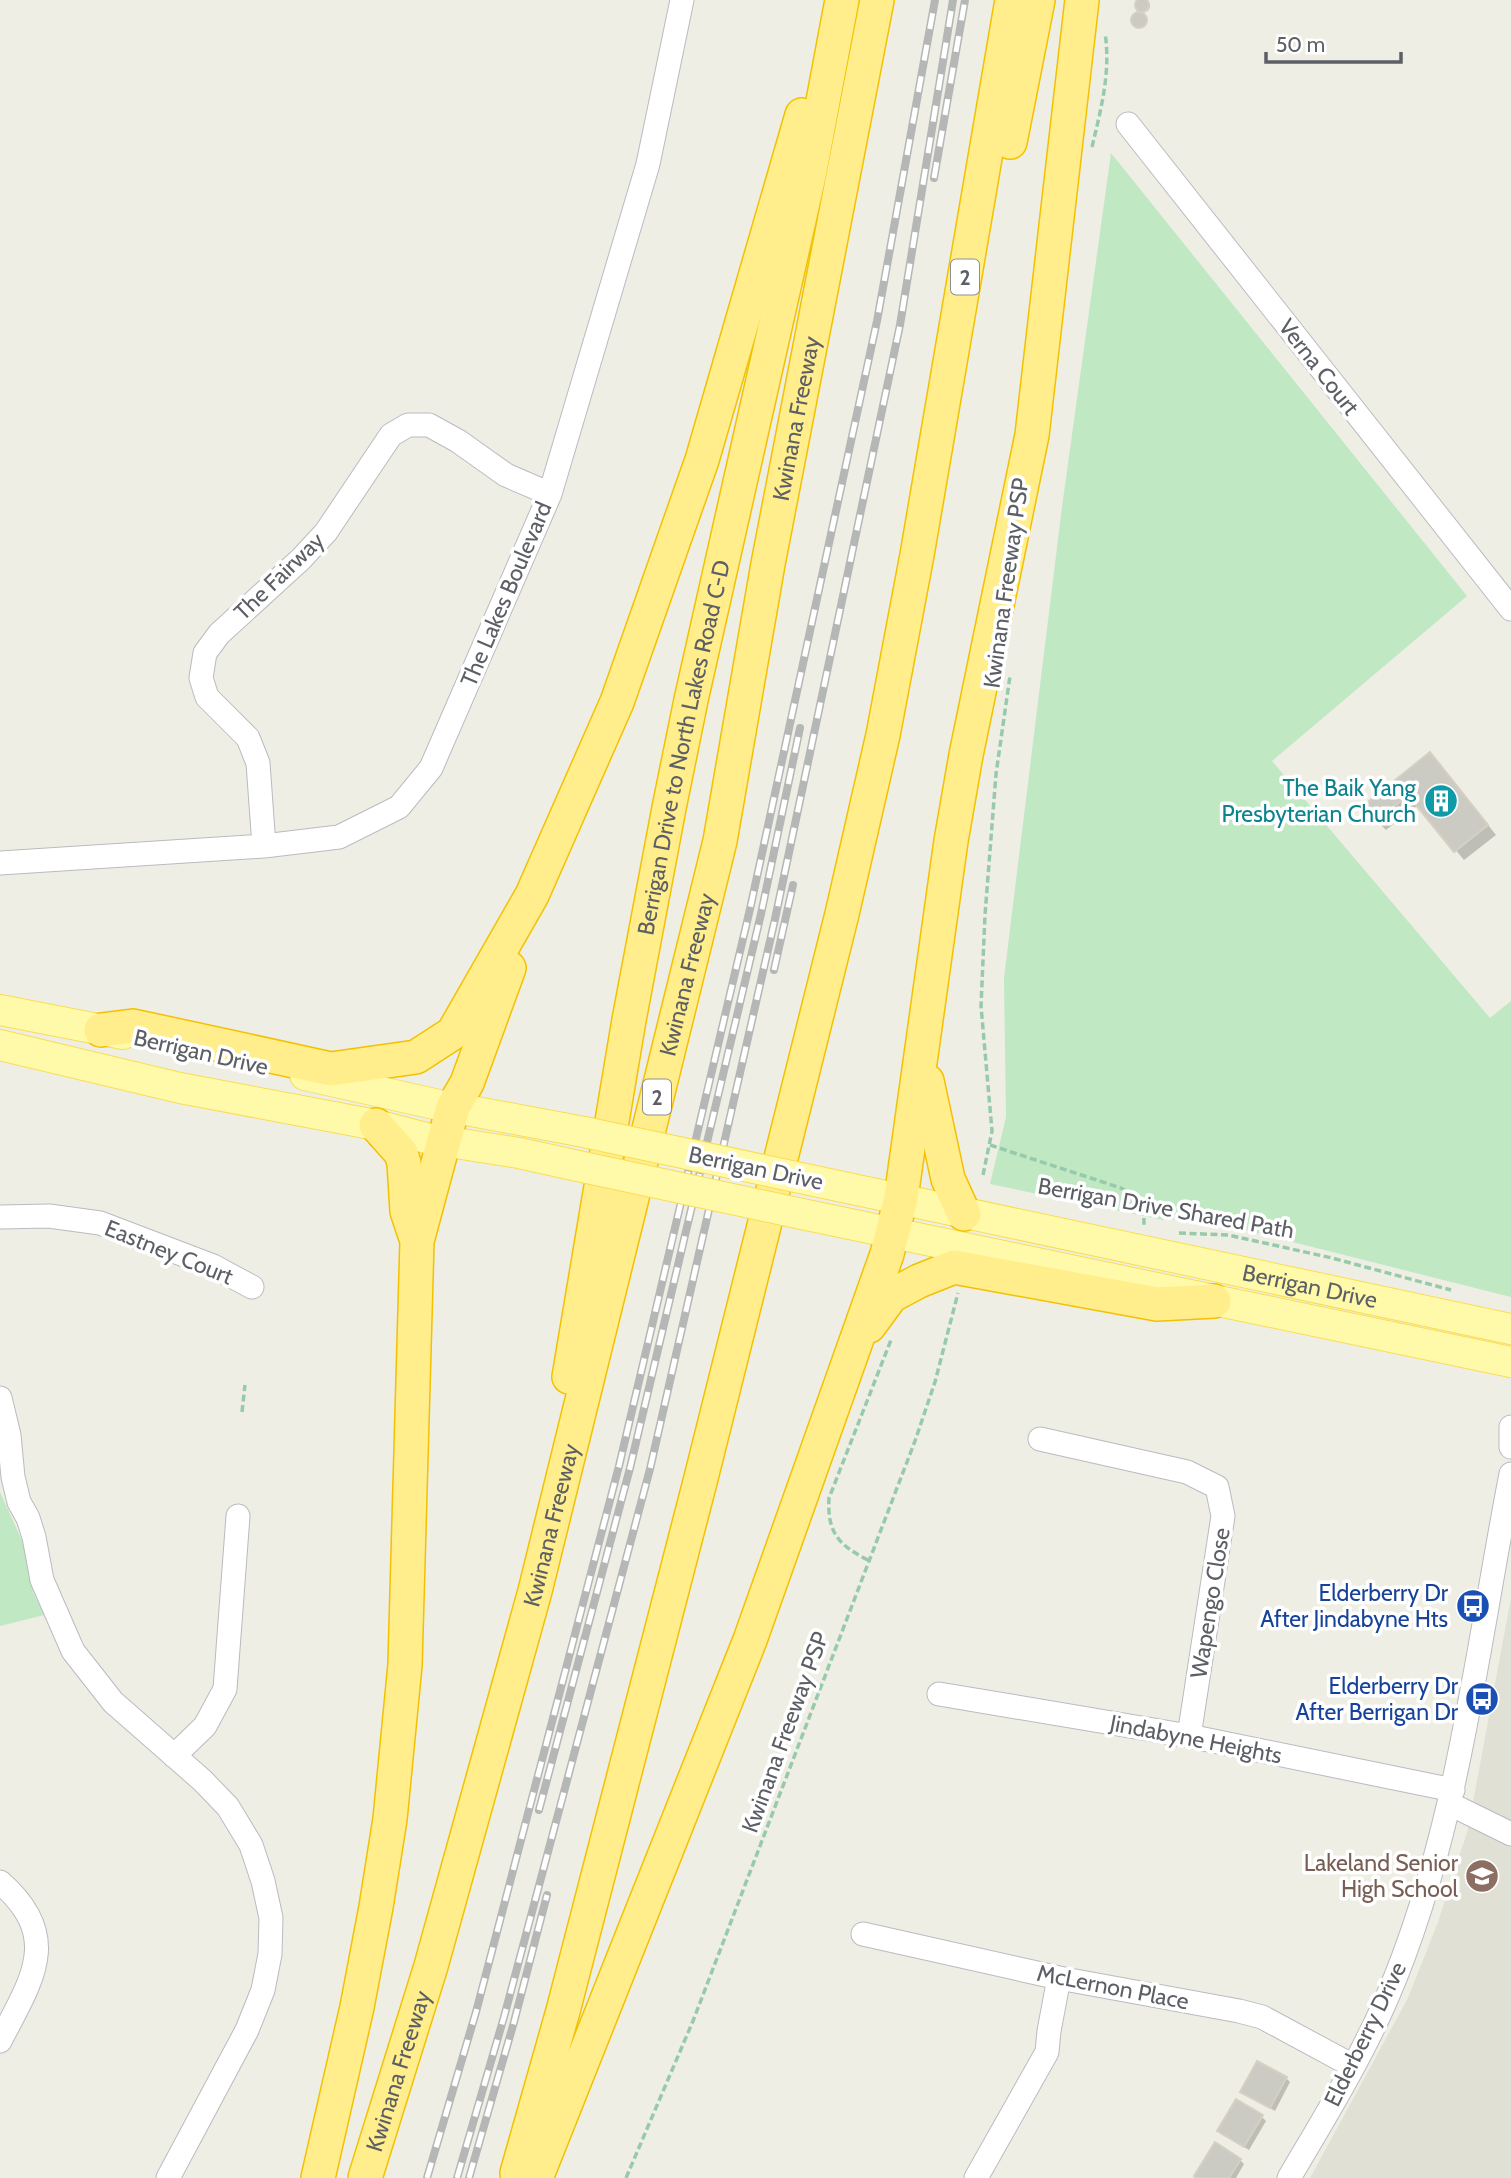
<svg xmlns="http://www.w3.org/2000/svg" width="1511" height="2178" font-family="Cabin,sans-serif">
	<style>
		.education { fill: #e1e0d4 }
		.green { fill: #bfe8c3 }
		.shadow { fill: #0003 }
		.building { fill: #cccbc3; stroke: #d4d0c2; stroke-width: 2 }
		.lines { fill: none; stroke-linecap: round; stroke-linejoin: round }
		.minor-casing { stroke: #b9bbc1; stroke-width: 25 }
		.major-casing { stroke: #fadd52; stroke-width: 32 }
		.highway-casing { stroke: #f3c100; stroke-width: 36 }
		.path { stroke: #97caab; stroke-width: 3.5; stroke-dasharray: 7 3.5; stroke-linecap: butt }
		.minor { stroke: #fff; stroke-width: 23 }
		.major { stroke: #fffaa9; stroke-width: 30 }
		.highway { stroke: #ffee8b; stroke-width: 33 }
		.rail-casing { stroke: #b5b6b6; stroke-width: 8 }
		.rail { stroke: #fff; stroke-width: 5; stroke-dasharray: 16; stroke-linecap: butt }
		.major-bridge-casing { stroke: #fadd52; stroke-width: 32; stroke-linecap: butt }
		.major-bridge { stroke: #fffaa9; stroke-width: 30 }
		.labels { text-anchor: middle; dominant-baseline: central; stroke-width: 7; stroke-linejoin: round; paint-order: stroke }
		.shield { fill: #fff; stroke: #8d8f93; stroke-width: 2 }
		.shield-label { font-size: 21px; font-weight: bold; fill: #5c5f65 }
		.street-label { font-size: 23px; fill: #5c5f65; stroke: #fff }
		.culture-label { font-size: 23px; fill: #0d838f; stroke: #fff; text-anchor: end }
		.transit-label { font-size: 23px; fill: #164399; stroke: #fff; text-anchor: end }
		.education-label { font-size: 23px; fill: #785e54; stroke: #fff; text-anchor: end }
	</style>
	<rect width="100%" height="100%" fill="#efeee4"/>
	<path class="education" d="M1511,1598v580h-201l98,-180 30,-76 30,-93z"/>
	<path class="green" d="M1111,153l356,443 -195,165 218,257 21,-17v296l-314,-79 -34,2 -173,-36 16,-67 -2,-139 58,-471z
		M0,1492l23,51 10,49 11,23 -44,11z"/>
	<path class="shadow" d="M1138 6a6 6 0 1 1 12 0a6 6 0 1 1-12 0Z
		M1135 22a6 6 0 1 1 12 0a6 6 0 1 1-12 0Z
		M1439,764l57,71 -32,25 -46,-55 -32,25 -9,-9z
		M1286,2078l4,4 -15,29 -33,-20z
		M1262,2117l4,4 -17,29 -30,-19z
		M1240,2160l4,4 -8,14h-38z"/>
	<path class="building" d="M1135 5a7 7 0 1 1 14 0a7 7 0 1 1-14 0Z
		M1131 20a8 8 0 1 1 16 0a8 8 0 1 1-16 0Z
		M1430,752l58,73 -34,27 -46,-57 -33,27 -12,-16z
		M1257,2061l30,16 -17,31 -30,-16z
		M1236,2099l27,16 -19,32 -27,-16z
		M1215,2142l26,17 -12,19h-33l-2,-2z"/>
	<g class="lines">
		<g class="minor-casing">
			<path id="minor" d="M1128,124l383,485
				M264,846l-6,-83 -10,-25 -41,-41 -6,-19 4,-25 14,-19 82,-75 25,-27 65,-97 17,-10h21l29,16 48,34 44,19
				M0,863l264,-17 75,-9 60,-30 32,-39 119,-274 98,-330 34,-164
				M0,1217l49,-1 51,7 113,43 39,21
				M0,1398l9,37 4,42 6,25 9,16 6,19 8,43 31,71 40,51 90,79 25,26 23,38 12,36 8,37 -1,36 -7,36 -16,40 -79,148
				M1511,1427v20
				M1040,1439l147,33 30,15 6,29 -34,220
				M939,1694l250,42 264,54
				M174,1756l31,-30 20,-37 13,-173
				M1450,1804l61,30
				M0,1882c63,55 32,97 0,159
				M863,1934l196,44 180,33 23,6 91,49
				M976,2178l71,-126 2,-21 10,-53
				M1289,2178c34,-58 70,-116 97,-178 71,-163 91,-352 125,-526"/>
		</g>
		<g class="major-casing">
			<g id="major">
				<path d="M0,1010l123,24"/>
				<path d="M0,1045l180,43 196,37 54,14 89,14 59,13"/>
				<path d="M305,1075l134,30 145,27"/>
				<path id="s1" d="M810,1180l701,149"/>
				<path d="M802,1214l709,148"/>
			</g>
		</g>
		<g class="highway-casing">
			<g id="highway">
				<path d="M1010,142l28,-142"/>
				<path d="M101,1030l32,-4 198,43 85,-12 37,-24 79,-138 85,-193 85,-242 100,-345"/>
				<path d="M927,1081l21,98 16,35"/>
				<path d="M376,1125l25,28 3,10 3,48 8,24"/>
				<path d="M869,1326l22,-30 28,-15 35,-14 203,37 57,-3"/>
				<path id="s2" d="M569,1377l60,-357 40,-212 22,-108 118,-524 33,-176"/>
				<path d="M517,2173l46,-162 138,-533 141,-564 41,-179 34,-180 95,-555"/>
				<path d="M318,2178l39,-171 19,-100 14,-88 15,-154 12,-424 36,-134 14,-24 42,-115"/>
				<path id="s3" d="M365,2178l66,-212 104,-375 185,-750 48,-277 109,-564"/>
				<path d="M536,2178l214,-538 137,-386 14,-56 50,-357 15,-86 66,-320 50,-435"/>
			</g>
		</g>
		<path class="path" d="M1092,147c9,-38 19,-75 13,-114
			M990,1145l131,43c21,11 23,14 23,38
			M983,1175l9,-44 -11,-125 4,-91 11,-141 14,-98
			M1179,1233l49,2 104,23 119,32
			M242,1412l3,-27
			M868,1560c-30,-15 -41,-28 -39,-62l62,-158
			M626,2178l67,-157 222,-580 20,-59 23,-89"/>
		<use href="#minor" class="minor"/>
		<use href="#major" class="major"/>
		<use href="#highway" class="highway"/>
		<g class="rail-casing">
			<path id="rail" d="M934,178l31,-178
				M774,970l19,-85
				M539,1810l91,-342 131,-554 39,-186
				M427,2178l49,-166 143,-546 131,-557 127,-588 58,-321
				M457,2178l47,-161 146,-548 125,-550 125,-594 53,-325
				M469,2178l45,-156 33,-127"/>
		</g>
		<use href="#rail" class="rail"/>
		<g class="major-bridge-casing">
			<path id="major-bridge" d="M584,1132l226,48
				M578,1166l224,48"/>
		</g>
		<use href="#major-bridge" class="major-bridge"/>
	</g>
	<defs>
		<g id="building-disc" transform="scale(1.75)"><circle r="9.5" fill="#0f9aa8" stroke="#fff"/><path d="M-4-6H4V6H1V3H-1V6H-4ZM-2.5-4.3h1.7v1.8h-1.7ZM.8-4.3h1.7v1.8H.8ZM-2.5-1h1.7V.8h-1.7ZM.8-1h1.7V.8H.8Z" fill="#fff"/></g>
		<g id="bus-disc" transform="scale(1.75)"><circle r="9.5" fill="#1a4fb4" stroke="#fff"/><path d="M-5-6H5V4H4V6H2V4H-2V6H-4V4H-5ZM-3.5-4V0h7V-4ZM-3.5 1.2v1.5H-2V1.2ZM2 1.2v1.5H3.5V1.2Z" fill="#fff"/></g>
		<g id="school-disc" transform="scale(1.75)"><circle r="9.5" fill="#8d6e63" stroke="#fff"/><path d="M0-5L7-2L0 1L-7-2ZM-4 1L0 2.5L4 1V4Q0 6-4 4Z" fill="#fff"/></g>
	</defs>
	<g fill-rule="evenodd">
		<use href="#building-disc" x="1441" y="801"/>
		<use href="#bus-disc" x="1473" y="1606"/>
		<use href="#bus-disc" x="1482" y="1699"/>
		<use href="#school-disc" x="1482" y="1876"/>
	</g>
	<g class="labels">
		<g class="shield">
			<rect x="951" y="259.5" width="28" height="35" rx="5"/>
			<rect x="643" y="1079.5" width="28" height="35" rx="5"/>
		</g>
		<g class="shield-label">
			<text x="965" y="277">2</text>
			<text x="657" y="1097">2</text>
		</g>
		<g class="street-label">
			<text transform="translate(1319 367) rotate(52)">Verna Court</text>
			<text stroke="none"><textPath href="#s3" startOffset="1813">Kwinana Freeway</textPath></text>
			<text transform="translate(279 576) rotate(-44)">The Fairway</text>
			<text transform="translate(1006 583) rotate(-82)">Kwinana Freeway PSP</text>
			<text transform="translate(506 594) rotate(-67)">The Lakes Boulevard</text>
			<text stroke="none"><textPath href="#s2" startOffset="640">Berrigan Drive to North Lakes Road C-D</textPath></text>
			<text stroke="none"><textPath href="#s3" startOffset="1246">Kwinana Freeway</textPath></text>
			<text transform="translate(201 1052) rotate(13)">Berrigan Drive</text>
			<text transform="translate(756 1168) rotate(12)">Berrigan Drive</text>
			<text transform="translate(1166 1208) rotate(10)">Berrigan Drive Shared Path</text>
			<text transform="translate(169 1252) rotate(22)">Eastney Court</text>
			<text stroke="none"><textPath href="#s1" startOffset="511">Berrigan Drive</textPath></text>
			<text stroke="none"><textPath href="#s3" startOffset="679">Kwinana Freeway</textPath></text>
			<text transform="translate(1210 1603) rotate(-81)">Wapengo Close</text>
			<text transform="translate(785 1732) rotate(-70)">Kwinana Freeway PSP</text>
			<text transform="translate(1196 1739) rotate(11)">Jindabyne Heights</text>
			<text transform="translate(1113 1987) rotate(11)">McLernon Place</text>
			<text transform="translate(1365 2034) rotate(-64)">Elderberry Drive</text>
			<text stroke="none"><textPath href="#s3" startOffset="112">Kwinana Freeway</textPath></text>
		</g>
		<g class="culture-label">
			<text x="1416" y="788">The Baik Yang<tspan x="1416" dy="26">Presbyterian Church</tspan></text>
		</g>
		<g class="transit-label">
			<text x="1448" y="1593">Elderberry Dr<tspan x="1448" dy="26">After Jindabyne Hts</tspan></text>
			<text x="1458" y="1686">Elderberry Dr<tspan x="1458" dy="26">After Berrigan Dr</tspan></text>
		</g>
		<g class="education-label">
			<text x="1458" y="1863">Lakeland Senior<tspan x="1458" dy="26">High School</tspan></text>
		</g>
	</g>
	<path d="M1266 52v10h135v-10" fill="none" stroke="#5c5f65" stroke-width="3.5"/>
	<text x="1276" y="52" font-size="21" fill="#5c5f65" stroke="#ffffff" stroke-width="5" paint-order="stroke">50 m</text>
</svg>
